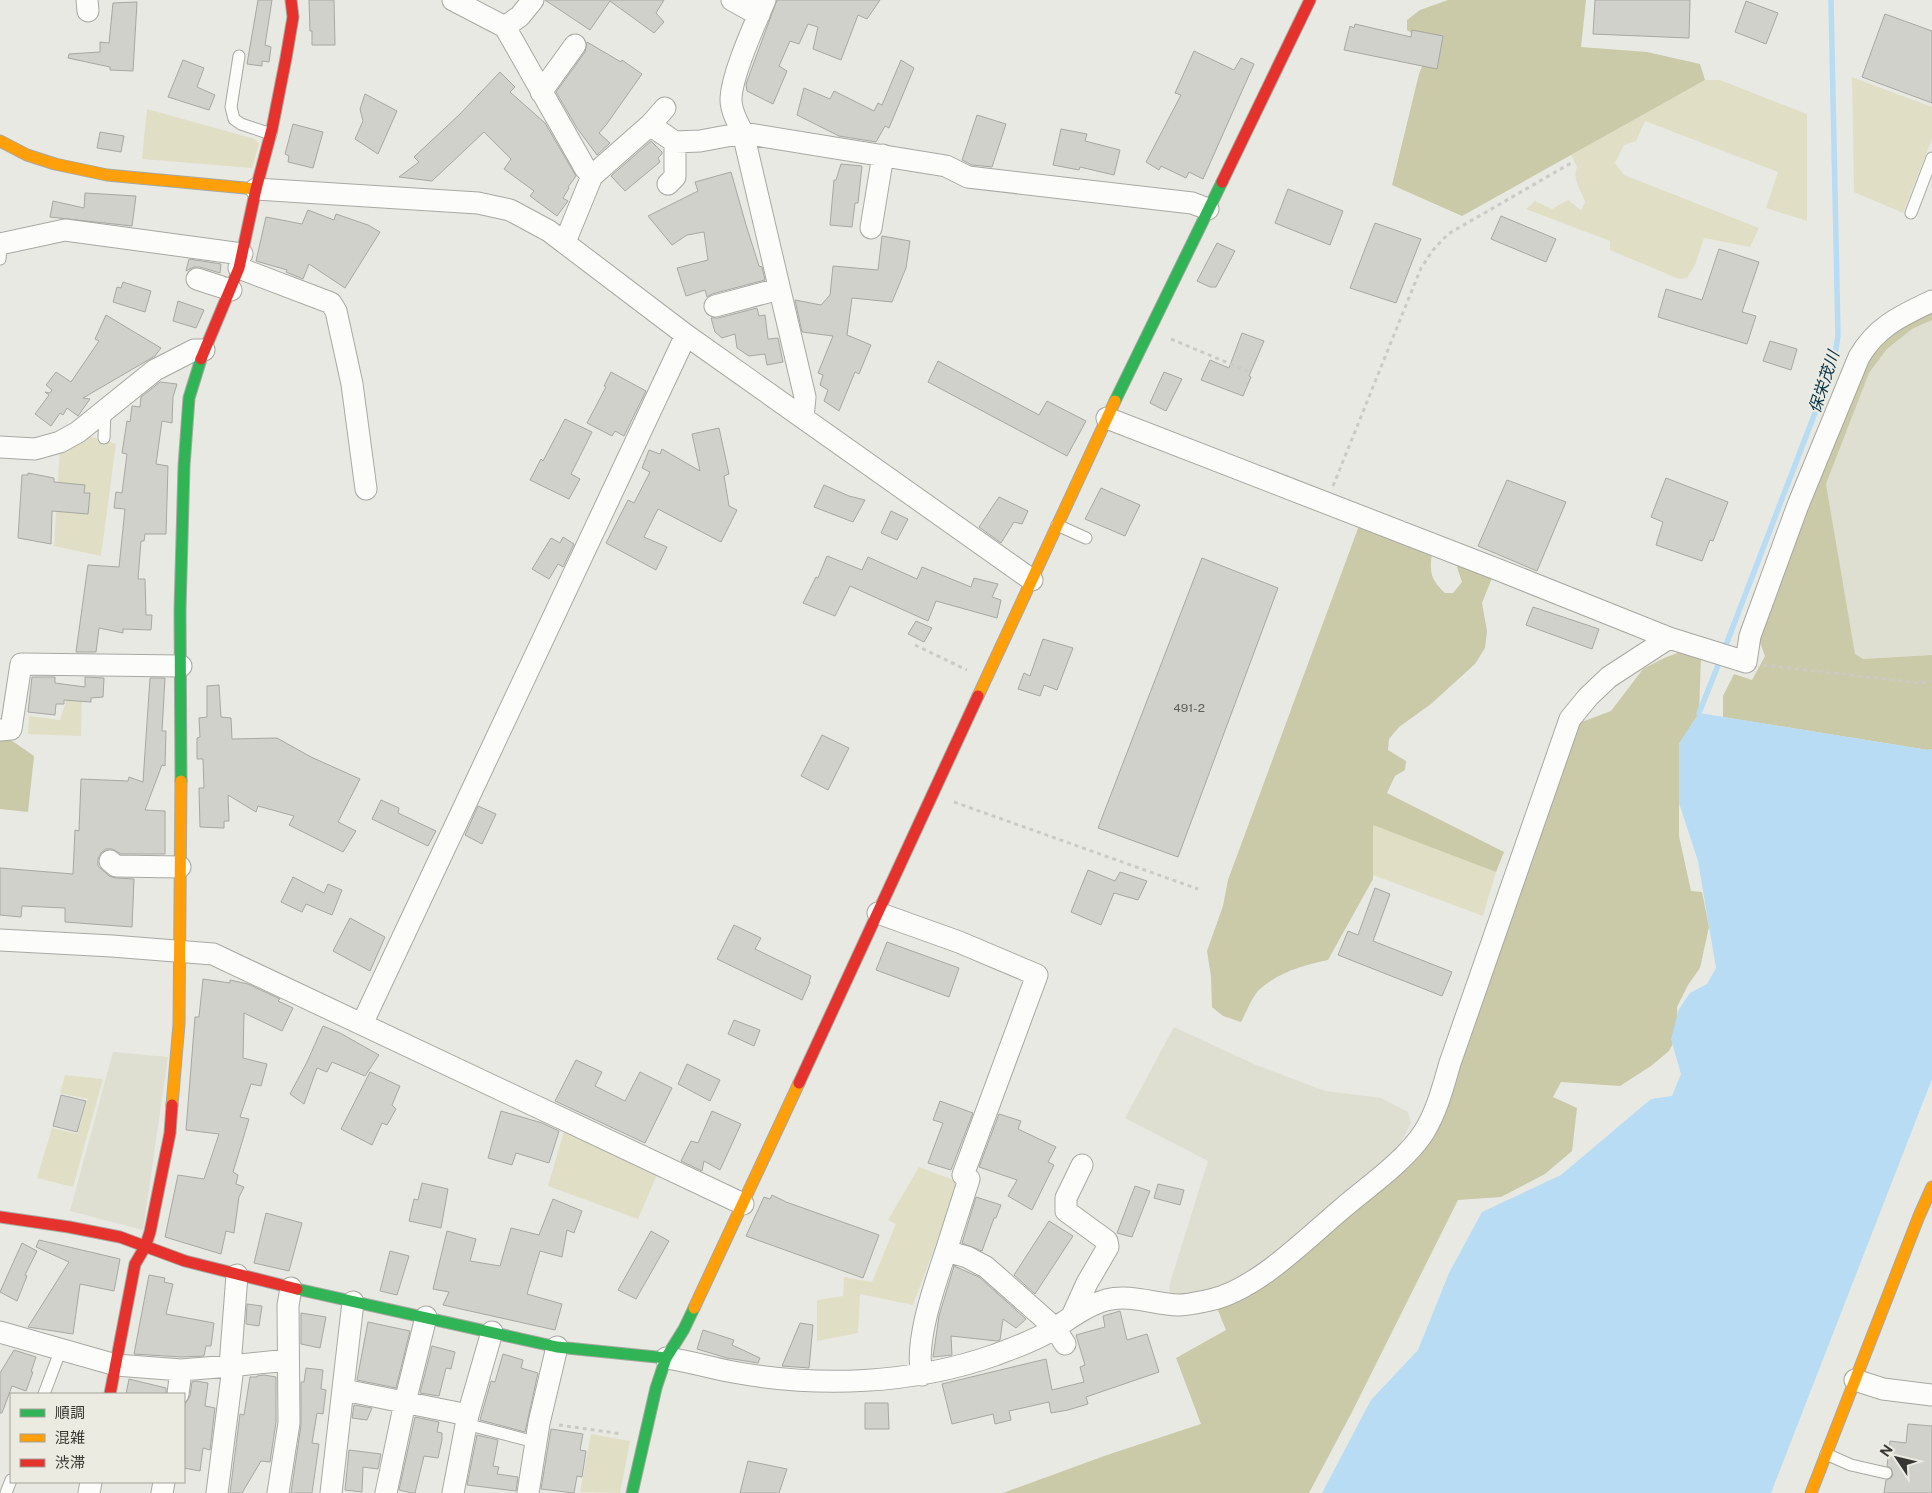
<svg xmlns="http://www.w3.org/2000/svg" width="1932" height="1493" font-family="'Public Sans','Noto Sans JP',sans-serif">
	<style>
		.built { fill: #deded1 }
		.green { fill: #e0dfc5 }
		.forest { fill: #cac9a8 }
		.water { fill: #b7dcf3 }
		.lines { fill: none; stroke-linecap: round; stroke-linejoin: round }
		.stream { stroke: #b7dcf3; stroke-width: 5.5 }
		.building { fill: #d1d1cc; stroke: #a7a7a3 }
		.lane-casing { stroke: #a8a8a3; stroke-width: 13 }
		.street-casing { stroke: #a8a8a3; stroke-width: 23 }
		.fast-casing { stroke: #a8a8a3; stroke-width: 13 }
		.slow-casing { stroke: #a8a8a3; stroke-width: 13 }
		.jam-casing { stroke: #a8a8a3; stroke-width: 13 }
		.path { stroke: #cacac7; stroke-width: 3; stroke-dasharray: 4 4; stroke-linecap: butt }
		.lane { stroke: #fcfcfb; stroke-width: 11 }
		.street { stroke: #fcfcfb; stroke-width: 21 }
		.fast { stroke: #30b455; stroke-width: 11 }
		.slow { stroke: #ff9f0a; stroke-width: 11 }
		.jam { stroke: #e5322d; stroke-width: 11 }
		.labels { text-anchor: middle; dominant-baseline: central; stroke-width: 4; stroke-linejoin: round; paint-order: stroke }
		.number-label { font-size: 12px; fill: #5d5d58 }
		.water-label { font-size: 16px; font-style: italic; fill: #012e45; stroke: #ebebe1 }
	</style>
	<rect width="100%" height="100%" fill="#e9e9e3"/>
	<path class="built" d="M1932,320v335l-69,4 -8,-4 -29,-171 43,-111 18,-24 25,-20z
		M1174,1027l82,38 69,26 56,7 27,14 3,11 -12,23 -36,34 -110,91 -30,17 -33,8 -21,-2 1,-11 38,-122 -83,-43z
		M113,1052l55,5 -25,173 -73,-19z"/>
	<path class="green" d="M1852,77l80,30v32l-29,74 -49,-21z
		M1705,80h15l87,34v107l-41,-13 12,-36 -133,-51 -9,20 -12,4 -9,18 9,12 135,53 -9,19 -46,-9 -9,27 -8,13 -8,1 -69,-29v-9l-84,-32 9,-8 17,8 16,-9 13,10 4,-8c-4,-13 -13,-21 -8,-35l-6,-12z
		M147,109l108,30 4,5 -7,24 -110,-9z
		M89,436l27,8 -15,112 -47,-10 6,-100z
		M67,698h15l-1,38 -53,-2 1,-18 31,4z
		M1373,824l123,48 -13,44 -110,-41z
		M65,1075l38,4 -30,108 -36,-9 15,-50 25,6 11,-35 -28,-6z
		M565,1128l94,42 -21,49 -90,-33z
		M919,1167l40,15 -46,123 -53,-11 -2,39 -41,8v-41l26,-4 1,-19 28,5 24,-58 -8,-4z
		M591,1434l39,7 -10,52 -40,-1z"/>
	<path class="forest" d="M1448,0h138l-5,47 66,5 53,12 5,16 -243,136 -70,-31 27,-111 11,-28 -23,-16v-10l13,-10z
		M1932,309v11l-20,9 -25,20 -18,24 -43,111 29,170 8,5 69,-4v94l-4,1 -205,-33v-21l11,-22 18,6 13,-24 -7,-19 107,-271 13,-20 10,-11z
		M1360,523l72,28c-2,21 -3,27 13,42h8l9,-11 -5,-15 3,-3 32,14 -10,25 5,28 -2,17 -10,16 -44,40 -32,23 -10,12 -1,11 18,11 -1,9 -10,6 -8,17 117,59 -8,20 -123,-47v54l-45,81c-24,5 -52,13 -70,31 -7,8 -12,22 -17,31l-18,-6 -11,-9 -1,-30 -4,-26 16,-45 5,-26z
		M1683,651l18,6 -2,56 -20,31v92l12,55 11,1 7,35 -9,41 -12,17 -11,22 1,27 -9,17 -18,15 -31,20 -59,-4 -8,15 24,11 -5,43 -27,23 -44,23 -43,3 -106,212 -43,81h-306l104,-38 94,-31 -25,-66 50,-28 -9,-22 188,-146 166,-436 40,-15 32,-42 21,-11z
		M0,735l5,1 29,20 -6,56 -28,-3z"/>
	<path class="water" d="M1699,713l229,37 4,-1v330l-161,414h-449l49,-93 47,-50 31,-77 33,-61 79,-37 90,-76 21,-3 9,-22 -10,-35 8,-30 11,-16 17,-9 9,-16 -18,-107 -19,-58v-59z"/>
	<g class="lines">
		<path class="stream" d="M1724,650l109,-284 5,-30 -7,-336
			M1699,713l22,-55"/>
	</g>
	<path class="building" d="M258,0h14l-7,45 6,2 -2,15 -7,-1v5l-15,-2z
		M309,0h25l1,45h-23v-14h-2z
		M545,0h119l-8,13 8,9 -10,11 -44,-32 -20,29z
		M777,0h103l-13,19 -9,-4 -17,45 -28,-11 5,-22 -10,-3 -9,20 -9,-3 -11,25 8,5 -14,33 -26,-13 -1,-7z
		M1595,0h95l-1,38 -96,-4z
		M1746,1l32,12 -12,31 -31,-12z
		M137,2l-4,69 -23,-1v-3l-42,-9 1,-4 31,-2v-10l9,1 4,-40z
		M1885,14l47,17v72l-70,-26z
		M1355,24l56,13 1,-7 31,6 -6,33 -93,-19 6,-24 4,2z
		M587,42l34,20 1,-2 20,14 -36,51 -7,8 11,10 -13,12 -20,-27 -21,-36 29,-40z
		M1194,51l40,19 7,-12 13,6 -51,115 -14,-7 -3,6 -25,-12 -2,4 -13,-8 35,-67 -6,-2z
		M183,60l21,8 -7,19 18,8 -6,15 -41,-13z
		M901,60l13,8 -25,60 -4,-2 -9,16 -37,-6 -42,-21 7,-27 26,11 4,-8 40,20 4,-8 4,2z
		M500,72l15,15 -5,5 35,31 31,53 -8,11 1,1 -6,10 5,3 -11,15 -27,-20 4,-5 -30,-22 7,-10 -27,-27 -52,49 -33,-4 20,-15 -5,-5 46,-43z
		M365,94l32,17 -19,43 -23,-15 8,-18 -3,-12z
		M977,115l29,9 -14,43 -20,-2 -10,-5z
		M293,124l30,8 -10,36 -25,-6 1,-6 -4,-2z
		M1061,129l26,5 -2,7 35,9 -6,25 -34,-8 -1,3 -26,-5z
		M100,132l24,4 -3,16 -24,-4z
		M651,141l11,11v2l-4,4 2,4 -35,29 -14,-15z
		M841,164l21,2 -4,37h-3l-3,24 -22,-2 4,-45h2z
		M731,172l15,53 13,41 3,1 3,13 -53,14 -5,3 -2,-7 -19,6 -9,-28 31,-8 -4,-28 -17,3 -15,10 -24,-29 50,-25 -3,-9z
		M1288,189l55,22 -13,34 -55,-22z
		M85,193l51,3 -4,30 -82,-9 3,-16 31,7z
		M308,210l26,10 2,-6 32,11 12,7 -35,56 -36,-24 -6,15 -17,-7 1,-2 -31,-9 10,-44 36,7z
		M1501,216l55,23 -10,23 -55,-23z
		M1375,223l46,16 -25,64 -46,-15z
		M882,236l28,5 -4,27 -14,34 -40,-4 -5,37 24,10 -12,29 -4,-2 -16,39 -15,-10 4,-11 -8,-5 3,-10 -5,-2 15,-37 -31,-4 -7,-32 26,5 9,-10 3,-29 45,4z
		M1217,243l18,8 -19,36h-6l-13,-6z
		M1719,249l40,13 -17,50 14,4 -9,28 -89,-27 8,-28 36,11z
		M189,259l32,5 -1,9 -20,-6h-6l-8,4z
		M123,282l28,9 -6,21 -32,-10 4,-15 4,1z
		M178,301l26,9 -8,18 -23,-7z
		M757,308l2,8 6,-1 3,24 10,-1 5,24 -16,3 -2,-11 -16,2 -12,-8 -2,-14 -13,4 -7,-6 -4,-14h7z
		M106,315l55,33 -6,8 -72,42 7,1 -12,17 -11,-8 -4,7 -3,-2 -9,13 -16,-12 14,-19 -4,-3 5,1 2,-3 -6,-5 10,-13 15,10 28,-41 -4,-2z
		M1242,333l22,8 -15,35 2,1 -8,19 -42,-16 9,-20 19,8z
		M1770,341l27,8 -6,21 -28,-9z
		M938,361l101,54 8,-14 39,20 -19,35 -139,-74z
		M611,372l35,19 -22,45 -9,-5 -3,5 -25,-13 19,-36 -2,-1z
		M1164,372l18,7 -16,32 -16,-8z
		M160,382l17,2 -4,13 -1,26 -10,-2 -6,43 12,2 -2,68h-21l-1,7h-3l-3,38h7l1,36h6l-1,15 -28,-1v4l-24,-5 -3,24h-20l12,-87 31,2 6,-58 -11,-1 2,-16 6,1 5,-39 -5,-1 5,-32 3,1 2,-16 8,1 1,-10z
		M565,419l27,13 -21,42 9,5 -11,20 -39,-19 11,-21 2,2z
		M719,428l10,46 -5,2 5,30 8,4 -16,32 -63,-33 -14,28 23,10 -11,23 -50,-27 22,-43 6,3 16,-31 -8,-4 7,-18 11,4 2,-5 38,22 -8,-37z
		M28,473l26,5v4l31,3 -1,8h6l-2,21 -36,-3 -1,33 -33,-6 4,-63h6z
		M1666,478l62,24 -15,39 -3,-1 -8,21 -46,-16 7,-23 -12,-5z
		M1507,480l59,22 -29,69 -59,-25z
		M824,485l25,11 16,4 -12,22 -39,-15z
		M1101,488l39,17 -15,31 -40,-17z
		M999,497l29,14 -6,13 -8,-2 -13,21 -22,-16z
		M891,511l17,8 -11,21 -16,-7z
		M563,537l11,7 -11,23 -5,-3 -9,15 -17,-10 19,-31 9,5z
		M827,556l35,14 6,-13 49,22 5,-12 49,20 3,-9 24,6 -6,13 9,3 -4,18 -61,-17 -8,20 -78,-35 -15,30 -32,-13 13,-26 2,1z
		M1202,558l76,30 -100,269 -80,-29z
		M1533,607l66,22 -7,20 -66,-24z
		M916,621l16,7 -8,14 -16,-8z
		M1043,639l30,9 -16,42 -13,-5 -4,11 -22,-7 6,-16 6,3z
		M32,677h23v6l30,4v-10l19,1 -1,19 -12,1v4l-27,-2v4h-8l-1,11 -27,-3z
		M150,678h15l-3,53h4l-1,35 -3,-1 -17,45 20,1v43h-44l-9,-5h-6l-5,4 -3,6v7l11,10 7,2 18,1 -2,48 -67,-5v-14l-43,-2 -1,11 -21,-2v-47l73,6 2,-44 4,1 2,-52 47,2 1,-4 14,5z
		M219,685l2,32 10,1 1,21 45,-1 34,19 49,22 -22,43 18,9 -13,21 -54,-27 5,-9 -36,-10 -2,6 -28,-17 1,26h-5v7l-24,-1 -1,-39h5l-1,-29h-6v-21l3,-1 -1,-19 8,-1v-31z
		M822,735l27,13 -21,42 -27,-14z
		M381,800l18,8 -1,5 38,18 -8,15 -56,-27z
		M478,806l18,8 -14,30 -17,-9z
		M1088,870l27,11 5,-9 27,9 -9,19 -24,-7 -13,32 -30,-13z
		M293,877l31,16 4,-9 14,6 -10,25 -26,-11 -4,8 -21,-10z
		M1375,888l15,6 -17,47 79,31 -10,24 -104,-41 10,-24 10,4z
		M350,918l35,19 -15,34 -37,-20z
		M734,925l27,13 -6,11 56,27 -2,6h1l-8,18 -85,-41z
		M887,942l72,26 -10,29 -73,-27z
		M203,979l27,4v-3l18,4 32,15 -2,2 15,7 -11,23 -38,-18 -1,45 24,6 -6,22 -10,-2 -11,33 9,2 -16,53 5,3 -2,9 8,3 -5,10 -5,36 -8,-2 -5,23 -56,-17 13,-62 26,4 15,-45 -33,-4 9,-113h4z
		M734,1020l26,10 -6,16 -26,-12z
		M323,1026l17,7 39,22 -14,21 -33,-14 -5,10 -10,-4 -13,36 -14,-10 17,-32z
		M576,1060l26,12 -7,14 30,15 15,-29 32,16 -27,55 -90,-42z
		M687,1064l33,16 -10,21 -32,-17z
		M370,1072l30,14 -8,19 4,4 -9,16 -5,-2 -10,22 -31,-16z
		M61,1095l25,6 -9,31 -24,-6z
		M940,1101l33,12 -22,57 -23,-7 15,-40 -10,-3z
		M501,1111l41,12 17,8 -10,32 -33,-10 -4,12 -24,-7z
		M712,1111l29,13 -21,46 -16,-9 -2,10 -21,-10 10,-20 7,2z
		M999,1114l22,7 -3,8 38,18 -8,15 6,3 -22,45 -24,-14 9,-16 -38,-13z
		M422,1183l26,6 -7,39 -32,-7 5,-22 4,1z
		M1158,1184l26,6 -4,15 -26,-7z
		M1135,1186l15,5 -18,46 -15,-4z
		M772,1195l14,7 93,33 -16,43 -117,-42 18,-39 6,2z
		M976,1197l25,8 -5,13h-2l-12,33 -20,-8z
		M553,1199l29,12 -8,22 -7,-3 -5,27 -22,-6 -13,43 35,10 -7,26 -112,-25 6,-13 -16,-3 14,-58 29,8 -6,22 30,5 11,-38 28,7z
		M266,1213l36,10 -13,48 -35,-8z
		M1049,1221l24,15 -38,58 -21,-19z
		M651,1231l18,10 -33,58 -18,-9z
		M39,1240l81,19 -6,32 -34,-7 -7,50 -45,-7 41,-65 -33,-15z
		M22,1243l15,8 -12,24 2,1 -10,25 -17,-9z
		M390,1251l19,5 -12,39 -17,-4z
		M954,1266l25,11 47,42 -10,9 -13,-9 -3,21 -3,1 -46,-5 1,19 -19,2 6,-41z
		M149,1275l16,3 -1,4 9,2 -7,30 48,9 -3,23h-5l-2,10 -23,1 -47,-3z
		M247,1304l15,2 -3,20 -13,-2z
		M1120,1311l7,29 20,-6 12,38 -73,25 2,7 -20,6 -17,3 -2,-11 -40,9 2,9 -16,4 -2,-10 -41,10 -10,-40 104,-25 6,31 32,-8 -4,-15 5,-2 -9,-30 29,-8 -2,-11z
		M301,1313l25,4 -6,31 -19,-4z
		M368,1322l42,9 -14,57 -39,-8z
		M800,1323l13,2 -4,43 -27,-2z
		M703,1330l31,10 -2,5 28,13 -2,5 -31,-5 -30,-9z
		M432,1346l23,6 -4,17 -5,-1 -7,28 -19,-3z
		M14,1350l22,7 -5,15h2l-7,19 -14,-5 -10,27h-2v-40z
		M503,1354l20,6 -2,8 17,5 -13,59 -45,-12 11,-39 4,1z
		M306,1368l17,2 -2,19 5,1 -3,24 -6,-1 -5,30 7,1 -7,49h-21l10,-68v-43h3z
		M264,1375l12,2v45l-6,40 -9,-1 -19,32h-12l10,-79 4,1 6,-38h7v-1z
		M129,1379l37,9v6h-40z
		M196,1381l12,2 -3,23 10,2 -5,42 -7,-2 -3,23 -16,-3v-54l1,-10 5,-8 2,-14z
		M865,1403h23l1,26h-24z
		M354,1405l18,3 -5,12 -15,-2z
		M415,1417l24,5 -2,10 5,1v7l-4,18 -14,-2 -9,37h-3l-13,-3z
		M1908,1424l24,2v67h-48l2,-13 5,-2 2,-4 -2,-6 -4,-2 3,-25 16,2z
		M551,1429l32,5 -3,16 6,1 -4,26 -5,-1 -3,17 -33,-4z
		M477,1435l21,5 -5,26 6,1 -2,7 21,3 -2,14 -49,-6z
		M349,1450l32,4 -3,15 -15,-2 -1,25 -17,-2z
		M748,1461l39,8 -8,24h-39z"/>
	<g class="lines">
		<g class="lane-casing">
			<path id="lane" d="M239,56l-8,51 3,12 7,5 30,10
				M1911,213l21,-55
				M0,259l1,-14
				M104,438l1,-28
				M1057,525l29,13
				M44,1394l17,-45
				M466,1424l69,18
				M1826,1454l25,11 35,8
				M6,1493l5,-13"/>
		</g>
		<g class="street-casing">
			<path id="street" d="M87,0l1,11
				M453,0l52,27 15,-11 13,-16
				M732,0l27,15
				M765,0c-10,24 -34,76 -34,100 0,11 7,24 12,33l62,264 -2,21
				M505,27l80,141 7,8 -27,66
				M541,92l34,-47
				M650,125l15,-17
				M592,176l58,-51 25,17 25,-1 43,-8 203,33 22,11 224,26 16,6
				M668,184l7,-7v-35
				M256,189l222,14 32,7 39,21 137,104 346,245
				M871,228l12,-73
				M0,244l65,-14 177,24
				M239,268l92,35 5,8 16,73 14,105
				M197,279l34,11
				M715,306l64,-17
				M1107,418l392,152 170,68 77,24 4,-26 48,-131 61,-148c18,-31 42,-41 73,-56
				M0,447l35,2 25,-7 18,-10 77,-62 39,-20h10
				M0,730l11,-1 10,-65 160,2
				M110,861l6,5 64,1
				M878,913l81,29 78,33 -74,200 6,4 -23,72 21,6 19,10 69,61 10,16
				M0,940l112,6 101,8 530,250
				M362,1024l324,-689
				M237,1275l-7,91 58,-6
				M1072,1316l15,-33 21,-36 -1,-6 -41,-30v-13l16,-33
				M0,1332l116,33 65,5 49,-4 2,9 -15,118
				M666,1358c23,3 45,10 67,14 87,16 179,12 262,-17 18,-7 39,-14 55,-24 18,-11 35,-25 56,-31 24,-6 48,4 72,5 10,0 22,-3 32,-5 47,-10 98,-63 134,-93 26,-22 62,-47 80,-75 13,-21 19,-45 26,-69l120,-344 18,-22 21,-20 60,-39
				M922,1375c-8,-33 13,-91 24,-124
				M1855,1380l28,9 49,6
				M344,1390l124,25 -15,78
				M178,1394l3,-24
				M468,1415l24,-83
				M89,1493l2,-11
				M162,1493l2,-11
				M278,1493l11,-70 -1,-118 3,-17
				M331,1493l22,-191
				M386,1493l19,-91 21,-85
				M528,1493l11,-70 18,-76"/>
		</g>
		<g class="fast-casing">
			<path id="fast" d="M1115,401l107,-219
				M181,781l-1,-171 4,-144 5,-68 12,-39
				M297,1289l260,58 109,11
				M632,1493l24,-105 10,-30 18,-29 10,-21"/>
		</g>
		<g class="slow-casing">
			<path id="slow" d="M0,141l27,14 28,9 52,11 149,14
				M978,696l137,-295
				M172,1105l7,-81 2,-243
				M694,1308l105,-225
				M1811,1493l108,-277 13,-29"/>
		</g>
		<g class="jam-casing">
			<path id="jam" d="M1222,182l88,-182
				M201,359l38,-91 17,-79 16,-60 14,-71 7,-41 -2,-17
				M799,1083l179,-387
				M0,1217l69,10 51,10 65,24 112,28
				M110,1394l25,-130 10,-17 5,-15 20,-99 2,-28"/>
		</g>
		<path class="path" d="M1171,339l81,34
			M1333,486l88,-218 12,-18 15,-16 123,-71
			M915,645l52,25
			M1763,665l157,18 12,-2
			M954,802l244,87
			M559,1425l63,9"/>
		<use href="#lane" class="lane"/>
		<use href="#street" class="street"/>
		<use href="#fast" class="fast"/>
		<use href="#slow" class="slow"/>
		<use href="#jam" class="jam"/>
	</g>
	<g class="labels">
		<g class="number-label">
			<text x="1189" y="708">491-2</text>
		</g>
		<g class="water-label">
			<text transform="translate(1824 382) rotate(-72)">保栄茂川</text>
		</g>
	</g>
	<rect x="10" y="1393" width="175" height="90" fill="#ebebe1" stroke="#a3a39b"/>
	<rect x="20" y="1409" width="25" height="8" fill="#30b455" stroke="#a3a39b"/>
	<text x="55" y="1418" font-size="15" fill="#363632">順調</text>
	<rect x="20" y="1434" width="25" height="8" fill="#ff9f0a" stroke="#a3a39b"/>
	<text x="55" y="1443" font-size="15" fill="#363632">混雑</text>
	<rect x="20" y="1459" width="25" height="8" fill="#e5322d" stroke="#a3a39b"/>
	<text x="55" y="1468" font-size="15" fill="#363632">渋滞</text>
	<g transform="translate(1897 1458) rotate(305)" stroke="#ebebe1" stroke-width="4" paint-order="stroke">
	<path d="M0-4L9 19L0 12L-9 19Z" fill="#363632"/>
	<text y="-8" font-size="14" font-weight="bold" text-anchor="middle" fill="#363632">N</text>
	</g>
</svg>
